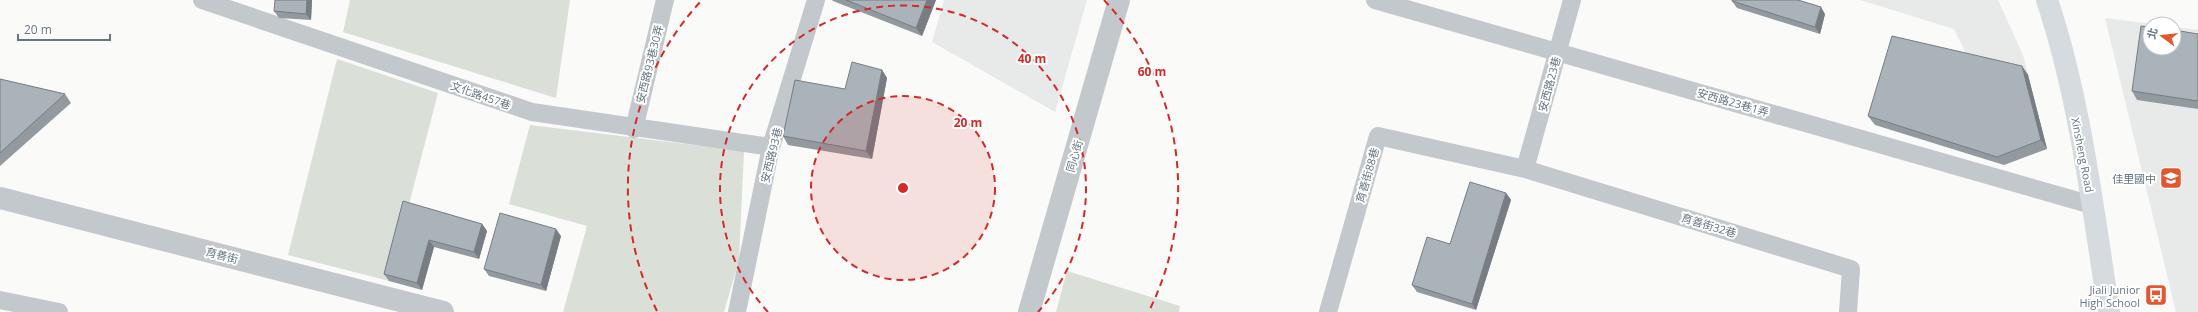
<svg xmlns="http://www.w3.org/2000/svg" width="2198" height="312" font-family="'Open Sans','Noto Sans TC',sans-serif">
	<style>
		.built { fill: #e8e9e9 }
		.green { fill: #dadfd7 }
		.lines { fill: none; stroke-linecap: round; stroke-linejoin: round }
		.lane { stroke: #c3c8cc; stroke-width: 18 }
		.street { stroke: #c3c8cc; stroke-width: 22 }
		.secondary { stroke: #d6dbdf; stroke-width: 22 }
		.wall { fill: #929a9f }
		.shaded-wall { fill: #777d82 }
		.building { fill: #aab3b9; stroke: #777d82 }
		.ring { fill: none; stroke: #d62828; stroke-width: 2; stroke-dasharray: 7 5 }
		.labels { text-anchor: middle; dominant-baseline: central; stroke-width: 4; stroke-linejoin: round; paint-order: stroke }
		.street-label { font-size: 11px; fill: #657683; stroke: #fff }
		.poi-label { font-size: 11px; fill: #657683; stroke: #fff; text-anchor: end }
		.centre { fill: #d62828; stroke: #fff; stroke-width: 2 }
		.ring-label { font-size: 12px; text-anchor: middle; font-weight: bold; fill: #d62828; stroke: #fff; stroke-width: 4; stroke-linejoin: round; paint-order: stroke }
	</style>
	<rect width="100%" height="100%" fill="#fafaf8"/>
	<path class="built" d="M944,0h143l-32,112 -123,-70z
		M1860,0h138l25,55 5,20 -58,-13 -16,-33z
		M2105,18l47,6 -2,24h24v-21l24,3v282h-22z"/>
	<path class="green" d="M350,0h220l-14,98 -213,-66z
		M337,59l101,34 -49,188 -101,-26z
		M530,125l214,26 -5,109 -15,52h-161l24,-86 -78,-22z
		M1067,271l113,35 -1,6h-123z"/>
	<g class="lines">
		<path class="lane" d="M202,0l330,112 239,35
			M1375,0l717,205
			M634,129l31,-129
			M1525,169l47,-169
			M0,300l59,12
			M737,312l34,-165 45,-147
			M1328,312l50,-176 147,33 326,100 -3,43"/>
		<path class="street" d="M0,198l443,114
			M1029,312l90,-312"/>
		<path class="secondary" d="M2047,0c33,98 46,210 62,312"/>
	</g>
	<path class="wall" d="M312,0l-1,20 -32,-2 -5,-7z
		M832,0h104l-14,36 -89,-35z
		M1732,1l93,13 -5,20 -83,-26z
		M2198,34v75l-61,-9 -5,-9z
		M2022,66l6,9 19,74 -43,16 -129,-40 -7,-9z
		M882,70l5,8 -15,81 -84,-14 -5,-9 62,-47z
		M0,79l65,15 6,9 -71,63z
		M1506,193l5,7 -35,110 -59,-18 -5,-7 38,-41z
		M403,201l79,23 5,7 -8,28 -45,-12 -12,43 -33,-9 -5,-7z
		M561,236l-15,55 -57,-15 -5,-7z"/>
	<path class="shaded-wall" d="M307,0h5l-1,20 -5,-6z
		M927,0h9l-14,36 -6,-8z
		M1821,7l4,7 -5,20 -5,-7z
		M2022,66l6,9 19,74 -6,-9z
		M882,70l5,8 -15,81 -6,-8z
		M1506,193l5,7 -35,110 -4,-6z
		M482,224l5,7 -8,28 -5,-7z
		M556,229l5,7 -15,55 -5,-6z
		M429,240l5,7 -12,43 -5,-7z"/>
	<path class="building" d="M275,0h32l-1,14 -32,-3z
		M846,0h81l-11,28z
		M1732,0h66l23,7 -6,20 -83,-26z
		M2141,26l9,1v21h24v-18l24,4v67l-66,-10z
		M1892,36l130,30 19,74 -44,17 -129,-41z
		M852,62l30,8 -16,81 -83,-15 12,-56 50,9z
		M0,79l65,15 -65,59z
		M1470,182l36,11 -34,111 -60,-19 15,-48 23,7z
		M403,201l79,23 -8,28 -45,-12 -12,43 -33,-9z
		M500,213l56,16 -15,56 -57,-16z"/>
	<circle cx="903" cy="188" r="92" fill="#d62828" fill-opacity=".12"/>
	<g class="ring">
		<circle cx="903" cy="188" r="92"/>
		<path d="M768 312A183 183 0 1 1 1038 312"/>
		<path d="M657 311A275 275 0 0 1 702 0M1104 0A275 275 0 0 1 1149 311"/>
	</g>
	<defs>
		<g id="school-square" transform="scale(1.15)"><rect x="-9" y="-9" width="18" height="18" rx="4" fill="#e4572e" stroke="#fff"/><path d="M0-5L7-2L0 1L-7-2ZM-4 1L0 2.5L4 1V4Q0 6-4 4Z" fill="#fff"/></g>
		<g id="bus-square" transform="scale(1.15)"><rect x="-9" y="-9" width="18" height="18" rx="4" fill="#e4572e" stroke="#fff"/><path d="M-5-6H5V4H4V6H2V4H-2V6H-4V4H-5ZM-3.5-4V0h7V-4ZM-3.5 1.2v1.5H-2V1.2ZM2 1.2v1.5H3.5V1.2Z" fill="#fff"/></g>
	</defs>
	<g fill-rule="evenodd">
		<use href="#school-square" x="2171" y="178"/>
		<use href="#bus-square" x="2156" y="295"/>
	</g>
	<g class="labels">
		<g class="street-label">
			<text transform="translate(649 64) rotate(-76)">安西路93巷30弄</text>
			<text transform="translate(1549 84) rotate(-75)">安西路23巷</text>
			<text transform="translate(481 95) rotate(19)">文化路457巷</text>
			<text transform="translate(1733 102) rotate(16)">安西路23巷1弄</text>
			<text transform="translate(771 155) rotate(-76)">安西路93巷</text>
			<text transform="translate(2083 155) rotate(79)">Xinsheng Road</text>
			<text transform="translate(1074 156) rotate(-74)">同心街</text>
			<text transform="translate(1367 175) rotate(-74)">育善街88巷</text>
			<text transform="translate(1709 225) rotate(17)">育善街32巷</text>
			<text transform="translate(222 255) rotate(14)">育善街</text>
		</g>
		<g class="poi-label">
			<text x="2156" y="178">佳里國中</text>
			<text x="2140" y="289">Jiali Junior<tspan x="2140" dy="13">High School</tspan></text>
		</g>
	</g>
	<circle cx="903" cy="188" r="6" class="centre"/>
	<g class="ring-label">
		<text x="1032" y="63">40 m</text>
		<text x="1152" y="76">60 m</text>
		<text x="968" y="127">20 m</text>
	</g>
	<g transform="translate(2162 36) rotate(285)"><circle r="19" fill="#ffffff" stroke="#c1c8cd"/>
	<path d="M0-3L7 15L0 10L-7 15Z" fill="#e4572e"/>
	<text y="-6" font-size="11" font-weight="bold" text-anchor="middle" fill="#657683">北</text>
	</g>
	<path d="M18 34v6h92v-6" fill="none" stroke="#657683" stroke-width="2"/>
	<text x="24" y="34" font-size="12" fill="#657683" stroke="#ffffff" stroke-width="3" paint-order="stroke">20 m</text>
</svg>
